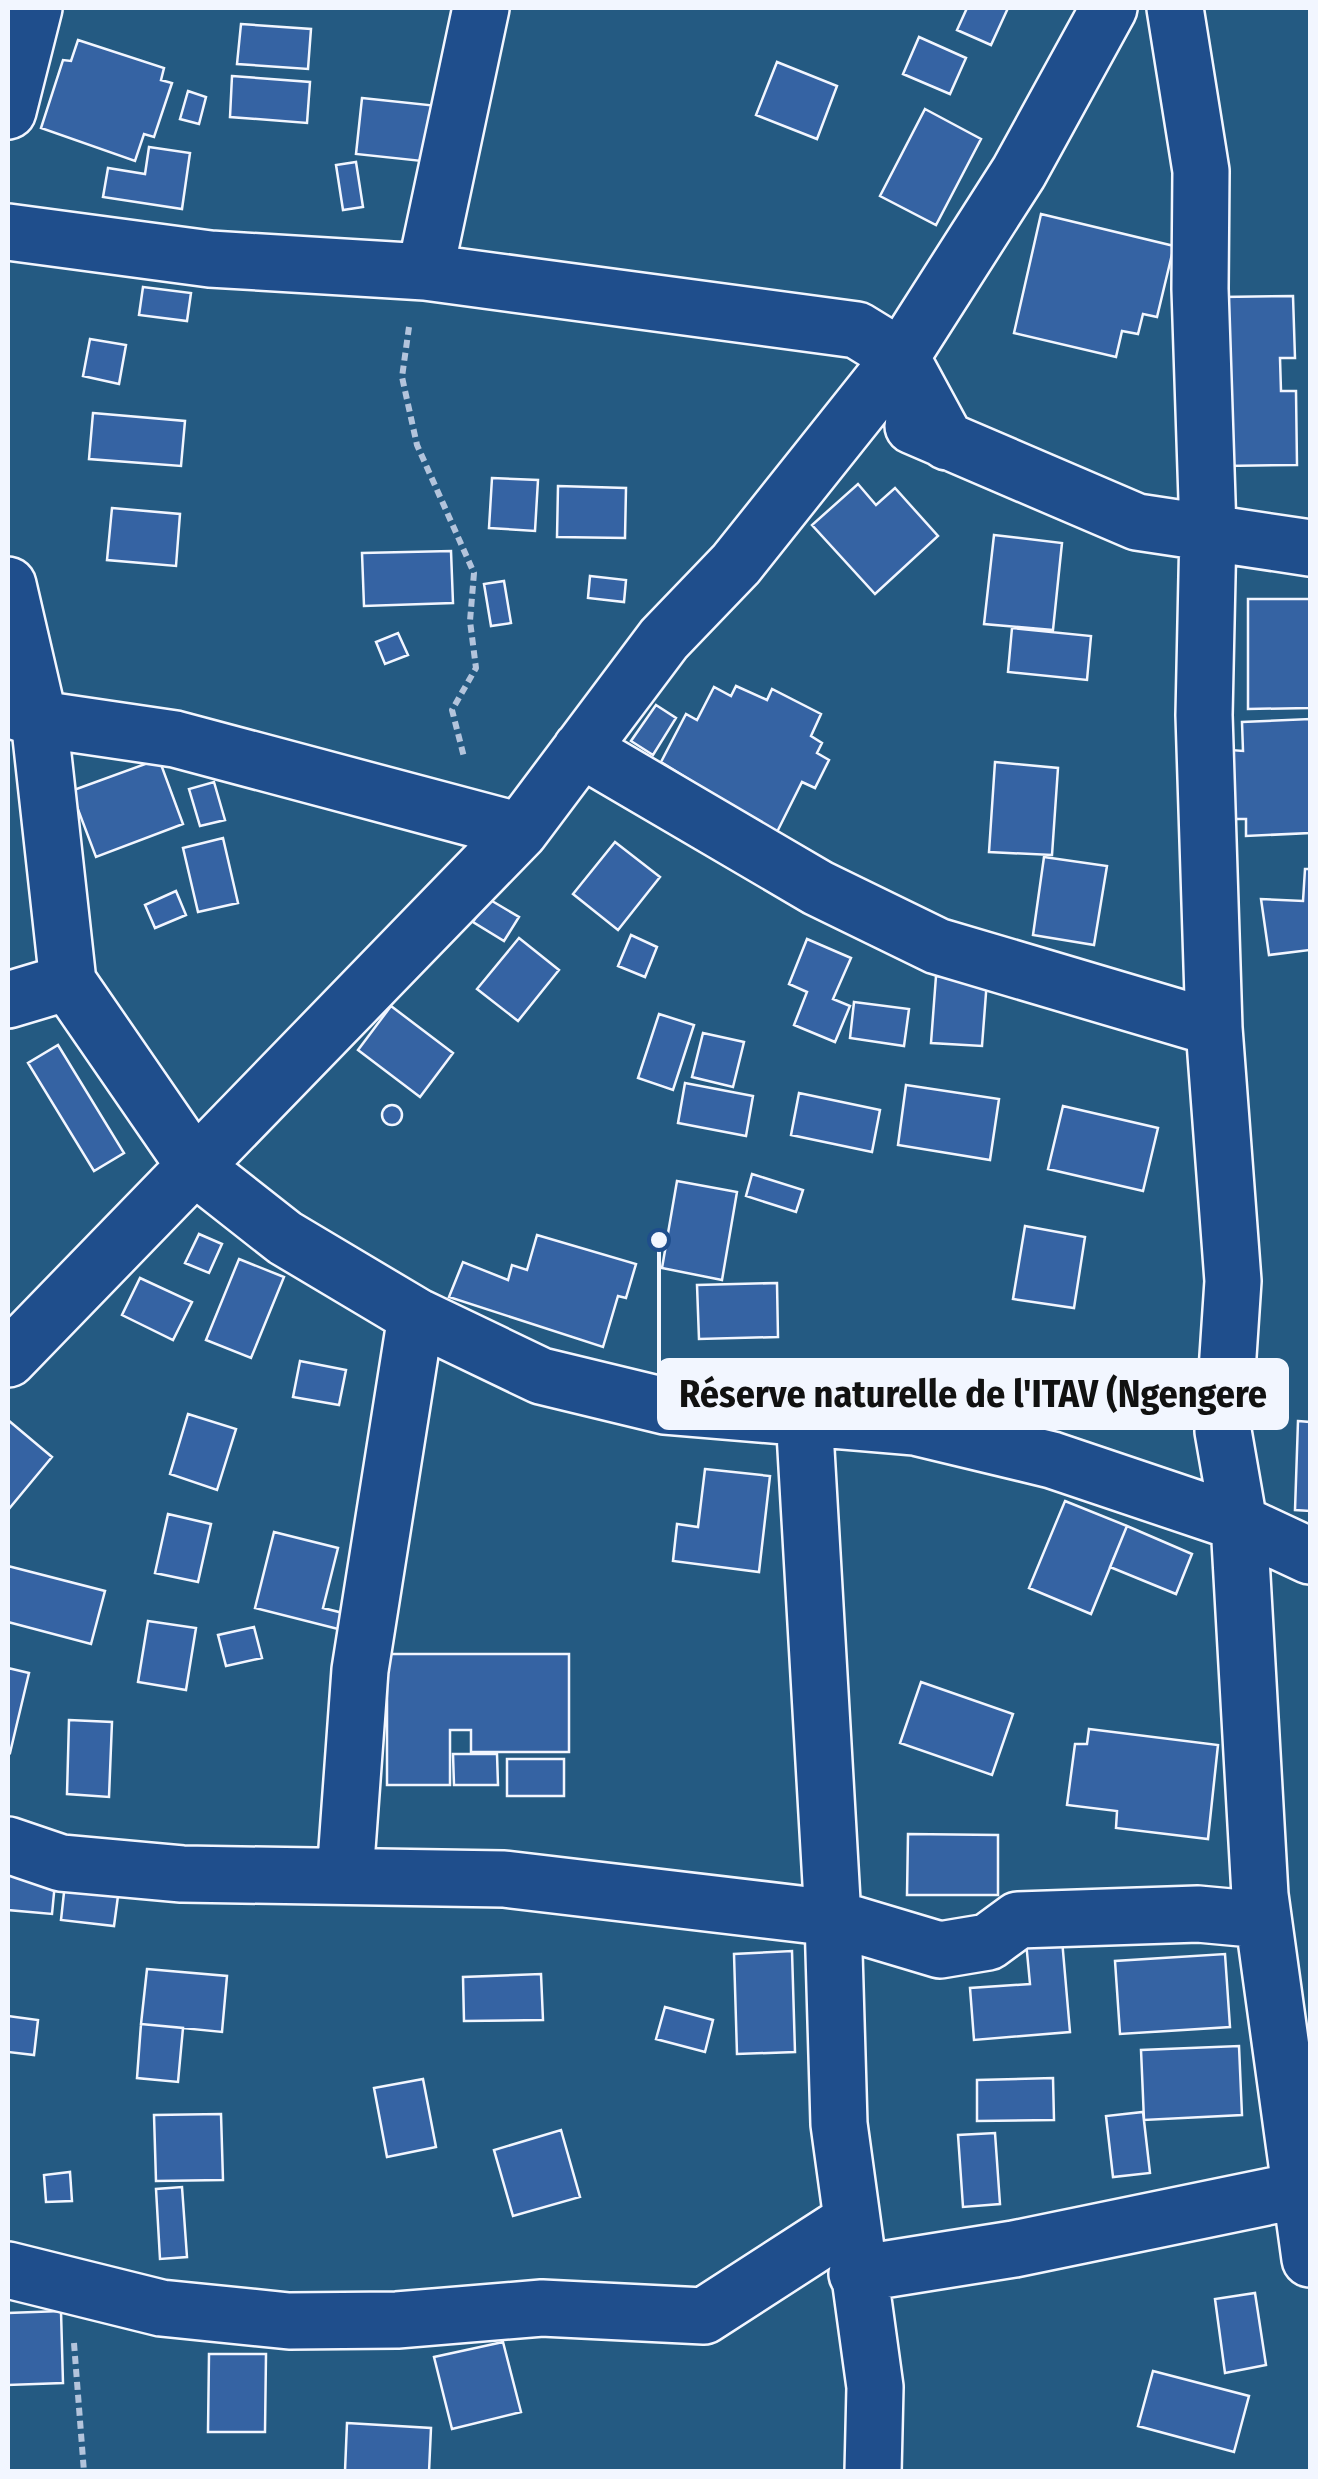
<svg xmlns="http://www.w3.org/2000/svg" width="1318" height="2479" font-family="'Fira Sans Condensed',sans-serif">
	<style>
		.green { fill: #245a82; stroke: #a8bbd7; stroke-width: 2.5 }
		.building { fill: #3563a3; stroke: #f2f6ff; stroke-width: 2.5 }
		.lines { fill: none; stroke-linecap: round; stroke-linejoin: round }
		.minor-casing { stroke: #f2f6ff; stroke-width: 60 }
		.path { stroke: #b3c4dc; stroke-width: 6; stroke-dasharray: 8 5; stroke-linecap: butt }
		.minor { stroke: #1f4e8c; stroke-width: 55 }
		.leader { fill: none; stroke: #f2f6ff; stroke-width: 4 }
		.callout-dot { fill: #f2f6ff; stroke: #1f4e8c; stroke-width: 4 }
		.callout { fill: #f2f6ff; stroke: #f2f6ff; stroke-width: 4 }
		.callout-label { font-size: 38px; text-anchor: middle; font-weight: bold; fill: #111 }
	</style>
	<rect width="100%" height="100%" fill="#1f4e8c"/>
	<path class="green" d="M8,8h1302v2463h-1302z"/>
	<path class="building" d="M967,8h41l-17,37 -34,-15z
		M241,24l70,5 -3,40 -71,-5z
		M919,37l47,21 -16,36 -47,-20z
		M78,40l86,28 -3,12 11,3 -18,54 -10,-3 -9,27 -94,-33 22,-68 8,1z
		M777,62l60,24 -20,53 -61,-24z
		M232,76l78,6 -3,41 -77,-6z
		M188,91l18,6 -7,27 -19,-5z
		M362,98l76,8 -7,56 -75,-8z
		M925,109l56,30 -45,86 -56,-29z
		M149,147l41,6 -8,56 -79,-12 5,-29 37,6z
		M356,162l7,45 -20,3 -7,-45z
		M1041,214l133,32 -17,71 -14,-3 -5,20 -16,-3 -6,26 -102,-24z
		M143,287l48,6 -4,28 -48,-6z
		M1293,296l2,62h-15l1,33h15l1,74 -73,1 -3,-169z
		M90,339l36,6 -7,39 -36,-8z
		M93,413l92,8 -4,45 -92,-7z
		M492,478l46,2 -3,51 -46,-3z
		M858,484l18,21 19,-17 43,48 -63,58 -63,-69z
		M558,486l68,2 -1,50 -68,-1z
		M112,508l68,6 -4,52 -69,-6z
		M994,535l68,8 -9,87 -69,-6z
		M451,551l2,52 -89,3 -2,-53z
		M590,576l36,4 -2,22 -36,-4z
		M504,581l7,42 -20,3 -7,-42z
		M1248,599h62v109l-62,1z
		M1012,628l79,8 -4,44 -79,-8z
		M398,633l10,22 -23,9 -9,-22z
		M736,686l31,14 5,-11 49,25 -10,22 11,7 -5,10 12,7 -14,28 -13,-6 -26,52 -115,-72 25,-48 11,6 17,-33 17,9z
		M656,705l20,13 -23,37 -22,-14z
		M1310,719v114l-64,3v-17h-12l-3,-69 12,1 -1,-29z
		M159,759l24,65 -87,33 -25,-66z
		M995,762l63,6 -6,87 -63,-3z
		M214,782l11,38 -25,6 -11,-37z
		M223,838l15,65 -40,9 -15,-64z
		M615,842l45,35 -42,53 -45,-36z
		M1044,857l63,9 -13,79 -61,-10z
		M1305,869h5v81l-41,5 -8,-56 42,2z
		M176,891l10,24 -31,13 -10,-23z
		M487,898l32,19 -15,24 -31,-19z
		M631,935l26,12 -12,30 -27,-11z
		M519,938l40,32 -41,51 -41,-32z
		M807,939l44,19 -18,41 17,7 -15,36 -41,-17 13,-33 -18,-8z
		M936,976l51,4 -5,66 -51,-3z
		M854,1002l55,7 -5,37 -54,-8z
		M391,1006l62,47 -33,44 -62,-47z
		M659,1014l35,11 -21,65 -35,-12z
		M703,1033l41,9 -11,45 -41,-10z
		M58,1045l66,108 -30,18 -66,-108z
		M685,1083l68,13 -7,40 -68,-13z
		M906,1085l93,14 -9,61 -92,-15z
		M799,1093l81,17 -8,42 -81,-17z
		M382 1115a10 10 0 1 1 20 0a10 10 0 1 1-20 0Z
		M1063,1106l95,22 -15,63 -95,-22z
		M752,1174l51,16 -7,22 -50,-16z
		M677,1181l60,11 -15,88 -60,-12z
		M1025,1226l60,11 -11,71 -61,-9z
		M199,1234l23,10 -13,29 -24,-10z
		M537,1235l99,29 -10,34 -8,-2 -15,51 -154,-50 14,-35 45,18 4,-15 15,5z
		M239,1259l45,18 -33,81 -45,-18z
		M140,1278l52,24 -19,38 -51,-25z
		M777,1283l1,54 -79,2 -2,-54z
		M300,1361l46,9 -7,35 -46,-8z
		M188,1414l48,15 -19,61 -47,-16z
		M8,1420l44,37 -44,53z
		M1298,1421l12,1v89l-15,-1z
		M705,1469l65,7 -11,96 -86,-11 4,-37 21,3z
		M1065,1501l62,25 -36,88 -62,-26z
		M168,1514l43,10 -13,58 -43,-9z
		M1127,1526l65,28 -16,40 -66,-27z
		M274,1532l64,16 -15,60 20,5 -5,16 -83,-21z
		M8,1566l97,25 -14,53 -83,-22z
		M148,1621l48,7 -10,62 -48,-8z
		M254,1627l8,31 -36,8 -8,-31z
		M387,1654h182v98h-98v-22h-21v55h-63z
		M8,1668l21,5 -19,80 -2,-1z
		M921,1682l92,32 -21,61 -92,-32z
		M69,1720l43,2 -3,75 -42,-3z
		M1089,1729l129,16 -10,94 -92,-11 1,-17 -50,-6 8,-61h12z
		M453,1754h44l1,31h-44z
		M507,1759h57v37h-57z
		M908,1834l90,1v60h-91z
		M8,1867l48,5 -4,42 -44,-4z
		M66,1874l54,7 -6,45 -53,-6z
		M1061,1928l9,104 -96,8 -4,-52 60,-4 -5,-53z
		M792,1951l3,101 -58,2 -3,-100z
		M1225,1954l5,73 -110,7 -5,-73z
		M147,1969l80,7 -5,56 -81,-8z
		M541,1974l2,46 -79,1 -1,-44z
		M665,2007l48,13 -8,32 -49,-13z
		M8,2016l30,4 -4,35 -26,-3z
		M141,2024l42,4 -5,54 -41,-4z
		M1239,2046l3,69 -98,5 -3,-70z
		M1053,2078l1,42 -77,1v-41z
		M423,2079l13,68 -49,10 -13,-69z
		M1143,2112l7,61 -37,4 -7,-61z
		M221,2114l2,66 -67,1 -2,-66z
		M561,2130l19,67 -67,19 -19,-66z
		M995,2133l5,71 -37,3 -5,-72z
		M70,2172l2,29 -26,1 -2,-27z
		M182,2187l5,70 -27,2 -4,-70z
		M1255,2293l11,72 -41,8 -10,-74z
		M61,2311l2,72 -55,2v-72z
		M503,2342l18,70 -69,17 -18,-72z
		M209,2354h57l-1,78h-57z
		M1153,2371l96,25 -15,56 -96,-26z
		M347,2423l84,5 -2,44 -84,-1z"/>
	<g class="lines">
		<g class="minor-casing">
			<path id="minor" d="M1175,8l26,163 -1,118 8,241 -4,185 10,313 19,253 -10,150 16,92 21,372 50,364
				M8,111l26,-103
				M8,232l202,27 215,13 432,58 44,27 46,85
				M425,272l56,-264
				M913,426l224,96 173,26
				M8,585l31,134 29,263 128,186 89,70 131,78 125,60 124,30 250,21 137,33 187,63 71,33
				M8,709l31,10 136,20 345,92
				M581,749l237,139 119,58 277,82
				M8,1000l60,-18
				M8,1359l512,-528 144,-192 72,-75 165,-207 118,-185 90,-164
				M804,1415l29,503 6,206 36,263 -2,85
				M8,1845l53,18 121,11 322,5 329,39 107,32 48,-8 30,-22 180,-6 65,6
				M345,1876l15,-206 56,-354
				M8,2270l153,38 128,13 108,-1 145,-12 162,8 147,-95
				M857,2274l157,-25 296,-61"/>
		</g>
		<path class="path" d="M409,327l-7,50 15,68 57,128 -4,48 6,47 -24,42 12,47
			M74,2343l10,129"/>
		<use href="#minor" class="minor"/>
	</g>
	<path class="leader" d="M659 1240L659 1394"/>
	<circle class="callout-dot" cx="659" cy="1240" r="10"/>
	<rect class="callout" x="659" y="1360" width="628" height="68" rx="10"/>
	<g class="callout-label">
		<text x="973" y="1407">Réserve naturelle de l'ITAV (Ngengere</text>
	</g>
	<rect width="1318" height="2479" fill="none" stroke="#f2f6ff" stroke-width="20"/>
</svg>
